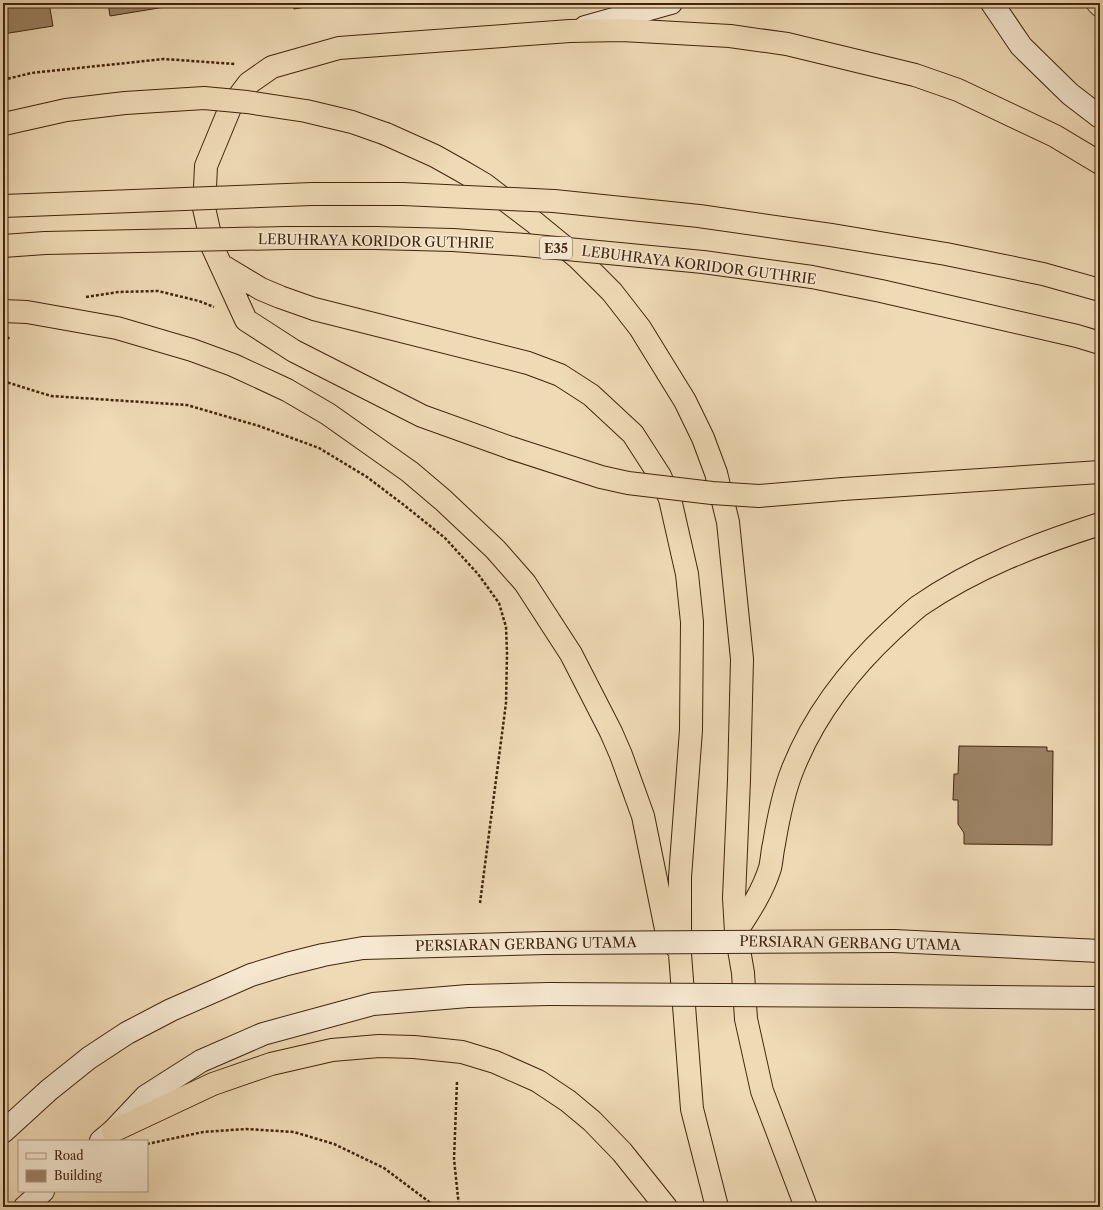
<svg xmlns="http://www.w3.org/2000/svg" width="1103" height="1210" font-family="'Libre Caslon Text',serif">
	<style>
		.building { fill: #9c8365; stroke: #42240d }
		.lines { fill: none; stroke-linecap: round; stroke-linejoin: round }
		.street-casing { stroke: #6d5237; stroke-width: 23 }
		.secondary-casing { stroke: #42240d; stroke-width: 24 }
		.highway-casing { stroke: #42240d; stroke-width: 24 }
		.path { stroke: #42240d; stroke-width: 2.5; stroke-dasharray: 3 2; stroke-linecap: butt }
		.street { stroke: #f5e7d0; stroke-width: 21 }
		.secondary { stroke: #f5e7d0; stroke-width: 22 }
		.highway { stroke: #efdab6; stroke-width: 22 }
		.secondary-bridge-casing { stroke: #42240d; stroke-width: 24; stroke-linecap: butt }
		.highway-bridge-casing { stroke: #42240d; stroke-width: 24; stroke-linecap: butt }
		.secondary-bridge { stroke: #f5e7d0; stroke-width: 22 }
		.highway-bridge { stroke: #efdab6; stroke-width: 22 }
		.labels { text-anchor: middle; dominant-baseline: central; stroke-width: 3.5; stroke-linejoin: round; paint-order: stroke }
		.shield { fill: #f5e7d0; stroke: #785e48; stroke-width: 1 }
		.shield-label { font-size: 13px; font-weight: bold; fill: #42240d }
		.street-label { font-size: 14px; fill: #42240d; stroke: #f5e7d0 }
	</style>
	<rect width="100%" height="100%" fill="#efdab6"/>
	<filter id="stains"><feTurbulence type="fractalNoise" baseFrequency=".005" numOctaves="4"/><feColorMatrix values="0 0 0 0 .2 0 0 0 0 .09 0 0 0 0 .02 0 0 0 .5 -.17"/></filter>
	<radialGradient id="worn" r=".72"><stop offset=".6" stop-color="#630" stop-opacity="0"/><stop offset="1" stop-color="#630" stop-opacity=".3"/></radialGradient>
	<path class="building" d="M3,3h46l4,23 -50,8z
		M108,3h75v1l-73,12z
		M293,3h36l-35,6z
		M959,746l88,1v4h6l-1,94 -88,-1v-11l-6,-9v-24h-5l1,-26h4z"/>
	<g class="lines">
		<g class="street-casing">
			<path id="street" d="M1097,3l3,3"/>
		</g>
		<g class="secondary-casing">
			<path id="secondary" d="M992,3l29,43 49,48 30,23
				M585,27l86,-24
				M894,941l206,10
				M894,996l206,2
				M3,1132l46,-42 40,-32 38,-25 44,-23 80,-35 36,-11 36,-9 40,-7 183,-5
				M101,1141l12,-10 33,-35 55,-35 62,-27 110,-30 95,-8 81,-2
				M25,1207l18,-16"/>
		</g>
		<g class="highway-casing">
			<path id="highway" d="M386,134l49,22 25,14 24,14 50,38 44,36 34,34 28,36 45,73 18,37 13,35 12,49 14,137 -3,121 -5,118 2,34 7,41 3,46 16,72 44,116
				M221,265l40,24 19,8 34,12 214,54 32,12 31,20 42,39 27,42 10,23 17,75 5,48 -1,108 -11,147v77l12,155 25,98
				M3,311l24,1 90,16 75,22 41,15 54,25 41,24 82,58 33,28 52,49 30,34 46,71 40,78 10,23 22,61 23,113 11,19
				M511,448l-89,-32 -128,-65 -48,-31 -33,-72 -9,-40 2,-42 24,-58 19,-25 23,-16 67,-19 231,-17 52,-1 108,6 57,8 128,31 43,15 97,46 45,27
				M843,489l257,-17
				M736,932c13,-20 27,-41 34,-64 2,-8 2,-16 4,-24 4,-24 9,-50 18,-73 21,-54 58,-102 100,-141 9,-8 18,-17 27,-24 55,-38 118,-62 181,-82
				M113,1131l100,-47 58,-20 61,-14 47,-4 35,1 48,5 33,10 43,19 30,20 24,20 30,31 44,55"/>
		</g>
		<path class="path" d="M3,80l28,-7 133,-14 71,5
			M86,297l32,-5 40,-1 41,10 15,6
			M3,342l8,-6
			M3,381l48,15 136,9 72,21 60,22 48,29 37,28 41,33 33,36 21,29 7,24 1,26 -1,50 -26,200
			M457,1082l-3,77 5,48
			M147,1144l56,-12 43,-3 48,3 40,12 50,24 52,39"/>
		<use href="#street" class="street"/>
		<use href="#secondary" class="secondary"/>
		<use href="#highway" class="highway"/>
		<g class="secondary-bridge-casing">
			<path id="secondary-bridge" d="M546,943l348,-2
				M549,994l345,2"/>
		</g>
		<g class="highway-bridge-casing">
			<path id="highway-bridge" d="M4,124l62,-14 59,-7 79,-5 43,4 59,9 46,11 34,12
				M3,206l309,-12h91l151,7 145,15 132,19 115,19 97,20 57,16
				M3,246l42,-3 241,-5h89l78,2 72,5 178,17 109,15 69,14 196,45 23,7
				M511,448l90,29 27,6 84,10 47,3 84,-7"/>
		</g>
		<use href="#secondary-bridge" class="secondary-bridge"/>
		<use href="#highway-bridge" class="highway-bridge"/>
	</g>
	<g class="labels">
		<rect class="shield" x="540" y="237" width="32" height="22" rx="3"/>
		<g class="shield-label">
			<text x="556" y="248">E35</text>
		</g>
		<g class="street-label">
			<text transform="translate(376 241) rotate(1)">LEBUHRAYA KORIDOR GUTHRIE</text>
			<text transform="translate(699 265) rotate(7)">LEBUHRAYA KORIDOR GUTHRIE</text>
			<text transform="translate(850 943) rotate(1)">PERSIARAN GERBANG UTAMA</text>
			<text transform="translate(526 944) rotate(-1)">PERSIARAN GERBANG UTAMA</text>
		</g>
	</g>
	<rect width="1103" height="1210" fill="none" stroke="#efdab6" stroke-width="16"/>
	<rect x="4" y="4" width="1095" height="1202" fill="none" stroke="#42240d" stroke-width="2"/>
	<rect x="8" y="8" width="1087" height="1194" fill="none" stroke="#42240d"/>
	<rect x="18" y="1140" width="130" height="52" fill="#f5e7d0" stroke="#ad9982"/>
	<rect x="26" y="1153" width="20" height="6" fill="#f5e7d0" stroke="#ad9982"/>
	<text x="54" y="1160" font-size="12" fill="#42240d">Road</text>
	<rect x="26" y="1170" width="20" height="12" fill="#9c8365" stroke="#ad9982"/>
	<text x="54" y="1180" font-size="12" fill="#42240d">Building</text>
	<rect width="100%" height="100%" filter="url(#stains)"/>
	<rect width="100%" height="100%" fill="url(#worn)"/>
</svg>
